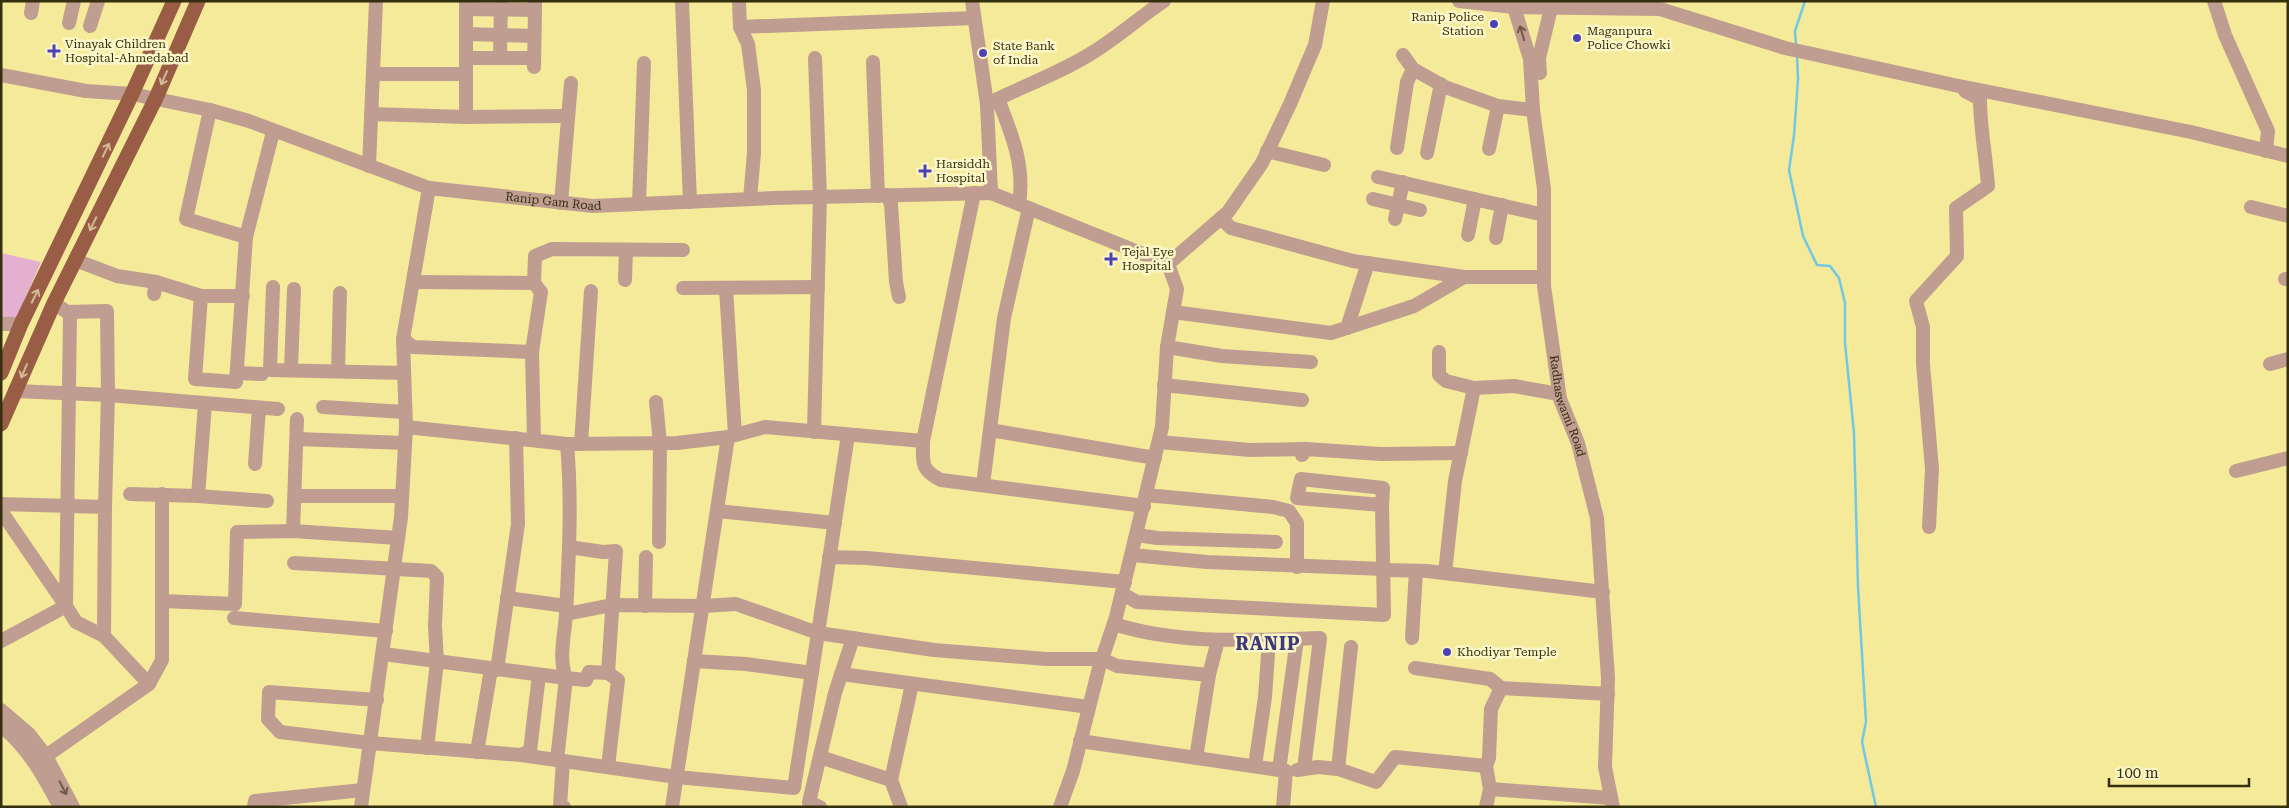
<svg xmlns="http://www.w3.org/2000/svg" width="2289" height="808" font-family="'Roboto Serif',serif">
	<style>
		.green { fill: #e4b0cf }
		.lines { fill: none; stroke-linecap: round; stroke-linejoin: round }
		.stream { stroke: #70c8e5; stroke-width: 2.5 }
		.minor { stroke: #bf9d90; stroke-width: 14 }
		.major { stroke: #995d46; stroke-width: 15 }
		.oneway { stroke: #6c5b42 }
		.oneway2 { stroke: #d4b994 }
		.poi-dot { fill: #4e41b8; stroke: #fcf7c8; stroke-width: 2 }
		.labels { text-anchor: middle; dominant-baseline: central; stroke-width: 5; stroke-linejoin: round; paint-order: stroke }
		.poi-label { font-size: 12px; fill: #342f0e; stroke: #fcf7c8; text-anchor: start }
		.street-label { font-size: 12px; fill: #342f0e; stroke: #fcf7c8 }
		.district-label { font-size: 18px; font-weight: bold; letter-spacing: 1px; fill: #3d3b77; stroke: #fcf7c8 }
	</style>
	<rect width="100%" height="100%" fill="#f5ea9a"/>
	<path class="green" d="M1,253l40,9 -25,57 -15,-1z"/>
	<g class="lines">
		<path class="stream" d="M1796,44l-1,-13 10,-30
			M1797,56l1,23 -4,57 -5,34 14,66 14,29 13,1 9,12 6,25v40l9,90 4,154 8,135 -4,20 14,65"/>
		<g class="minor">
			<path d="M466,1v116"/>
			<path d="M682,1l8,201"/>
			<path d="M739,1l1,26 8,17 6,46v63l-4,46"/>
			<path d="M972,1l15,103 4,89"/>
			<path d="M1459,1l55,6 146,2 125,39 169,37 237,47 97,24"/>
			<path d="M2214,1l11,34 43,96 -2,20"/>
			<path id="s1" d="M1514,7l16,52 3,51 11,79v97l16,113 18,44 19,75 11,160 -3,89 8,40"/>
			<path d="M466,9l69,1v-9"/>
			<path d="M31,13l2,-12"/>
			<path d="M69,23l5,-22"/>
			<path d="M90,26l8,-25"/>
			<path d="M740,27l234,-9"/>
			<path d="M466,34l68,2"/>
			<path d="M1403,55l10,14 32,18 53,19 35,4"/>
			<path d="M500,57l1,-56"/>
			<path d="M466,58h68"/>
			<path d="M873,62l5,134"/>
			<path d="M534,67l1,-57"/>
			<path d="M1540,73l-1,-15 12,-50"/>
			<path d="M373,74h93"/>
			<path id="s2" d="M1,75l85,16 46,3 78,16 39,11 180,67 164,18 180,-8 218,-5 177,71"/>
			<path d="M998,99c14,36 27,66 21,105"/>
			<path d="M987,104c36,-18 74,-31 108,-53 24,-15 45,-34 69,-50"/>
			<path d="M210,110l-24,109 60,18 27,-105"/>
			<path d="M371,114l95,3 102,-1"/>
			<path d="M1397,148l10,-66 6,-13"/>
			<path d="M1489,149l9,-43"/>
			<path d="M1267,151l57,14"/>
			<path d="M1427,153l14,-69"/>
			<path d="M369,166l7,-165"/>
			<path d="M1378,177l166,38"/>
			<path d="M887,195l4,9 5,78 3,15"/>
			<path d="M1373,199l47,11"/>
			<path d="M561,203l10,-120"/>
			<path d="M639,204l5,-141"/>
			<path d="M2251,207l37,9"/>
			<path d="M1221,218l10,10 122,33 111,16"/>
			<path d="M1395,219l8,-37"/>
			<path d="M1468,235l7,-36"/>
			<path d="M1496,238l6,-33"/>
			<path d="M75,260l42,16 39,6"/>
			<path d="M2285,279h3"/>
			<path d="M625,280l1,-30"/>
			<path d="M414,282l120,1"/>
			<path d="M273,287l-3,83 134,3"/>
			<path d="M683,288l135,-1"/>
			<path d="M726,288l9,147"/>
			<path d="M154,294l2,-12 45,14h42"/>
			<path d="M201,296l-6,83 41,3 10,-145"/>
			<path d="M68,312l39,-1 1,84 170,14"/>
			<path d="M1173,312l158,21 83,-27 50,-29h80"/>
			<path d="M1,324h20"/>
			<path d="M1347,328l21,-65"/>
			<path d="M403,339l10,8 119,5"/>
			<path d="M1167,347l55,9 89,6"/>
			<path d="M1439,352v23l7,6 28,7"/>
			<path d="M2270,364l18,-5"/>
			<path d="M291,370l3,-81"/>
			<path d="M338,371l2,-78"/>
			<path d="M237,373l25,1"/>
			<path d="M1164,385l138,15"/>
			<path d="M15,391l93,4 -3,112"/>
			<path d="M656,402l4,41 -1,99"/>
			<path d="M323,407l82,5"/>
			<path d="M406,427l161,17 110,-1 51,-6 37,-10 158,14c0,21 -3,29 18,39l203,26"/>
			<path d="M990,430l165,28"/>
			<path d="M814,432l6,-235 -5,-139"/>
			<path d="M297,439l108,4"/>
			<path d="M534,440l-2,-88 9,-60 -7,-9 1,-27 17,-7 131,1"/>
			<path d="M923,441l51,-248"/>
			<path d="M1159,442l91,8 56,-1"/>
			<path d="M581,444l10,-153"/>
			<path d="M1302,455l4,-6 75,5 80,-1"/>
			<path d="M255,464l4,-56"/>
			<path d="M2236,471l52,-13"/>
			<path d="M983,485l21,-167 25,-110"/>
			<path d="M130,494l68,2 7,-92"/>
			<path d="M1146,495l127,12 16,4 8,12v44"/>
			<path d="M198,496l69,5"/>
			<path d="M295,496h107"/>
			<path d="M1,504l104,3 -1,129 45,48"/>
			<path d="M1,511l65,95 4,-292 -16,-11"/>
			<path d="M717,511l118,12"/>
			<path d="M1929,527l3,-58 -9,-105v-37l-7,-26 41,-45 -1,-48 32,-22c-2,-29 -8,-58 -8,-87l-15,-8"/>
			<path d="M293,531l4,-112"/>
			<path d="M1137,535l20,3 119,4"/>
			<path d="M569,547l34,5 13,-1 -8,122"/>
			<path d="M1132,555l75,7 177,7"/>
			<path d="M829,557l38,1 258,24"/>
			<path d="M294,563l137,8 6,6 -2,49 2,36 -10,86"/>
			<path d="M1387,570l40,1 176,21"/>
			<path d="M1445,573l10,-92 19,-93 40,-2 45,8"/>
			<path d="M1122,594l15,8 247,13 -2,-110 -85,-7 4,-19 82,9 -1,17"/>
			<path d="M507,598l59,8"/>
			<path d="M162,601l73,3 2,-72 56,-1 105,7"/>
			<path d="M645,606l1,-49"/>
			<path d="M566,614l46,-9 91,1 33,-2 82,29 30,-198"/>
			<path d="M234,618l152,13"/>
			<path d="M1114,624c66,21 137,16 206,14l-16,131"/>
			<path d="M1412,638l4,-67"/>
			<path d="M1,641l65,-35 10,16 28,14"/>
			<path d="M383,654l183,24 20,2 3,-8 19,1 10,7 -10,87"/>
			<path d="M694,661l52,3 66,9"/>
			<path d="M1415,668l75,11 11,9 107,6"/>
			<path d="M497,670l21,-146 -2,-86"/>
			<path d="M841,674l248,33"/>
			<path d="M1209,675l9,-35"/>
			<path d="M377,700l-108,-8 -1,27 12,13 90,11 151,12 156,22 117,11 24,-155 116,17 112,9h56l15,7 92,9 -13,83"/>
			<path d="M1,710l28,24 17,22 27,51"/>
			<path d="M1,726c27,21 43,51 59,81"/>
			<path d="M1080,741l206,30 -3,36"/>
			<path d="M477,752l14,-83"/>
			<path d="M521,755l9,-4 9,-76"/>
			<path d="M46,756l103,-72 13,-24v-166"/>
			<path d="M820,757l71,23 21,-96"/>
			<path d="M557,760l9,-82c-8,-20 -1,-44 0,-65 3,-56 6,-112 1,-169"/>
			<path d="M563,761l-3,45 4,1"/>
			<path d="M1255,766l10,-69 4,-57"/>
			<path d="M1338,769l38,13 19,-25 91,9"/>
			<path d="M1279,770l18,-131"/>
			<path d="M1297,770l21,-3 20,2 13,-122"/>
			<path d="M891,780l10,27"/>
			<path d="M1490,789l121,9"/>
			<path d="M254,807l1,-6 108,-11"/>
			<path d="M361,807l40,-290 5,-90 -3,-88 26,-151"/>
			<path d="M672,807l56,-370"/>
			<path d="M820,807l-11,-5 26,-109 18,-55"/>
			<path d="M1060,807l13,-36 26,-103 17,-51 46,-190 5,-80 10,-58 -9,-25 60,-52 34,-49 28,-59 25,-59 8,-44"/>
			<path d="M1486,807l4,-18 -4,-23 3,-8 2,-49 10,-21"/>
		</g>
		<path class="major" d="M1,373l20,-49 111,-230 42,-93
			M1,424l53,-121 102,-205 42,-97"/>
	</g>
	<defs><path id="oneway-shaft" d="M-6 0H5M1.5-3L5.5 0L1.5 3" fill="none" stroke-width="1.6" stroke-linecap="round" stroke-linejoin="round" transform="scale(1.25)"/></defs>
	<g class="oneway">
		<use href="#oneway-shaft" transform="translate(1522 33) rotate(-107)"/>
		<use href="#oneway-shaft" transform="translate(63 788) rotate(62)"/>
	</g>
	<g class="oneway2">
		<use href="#oneway-shaft" transform="translate(164 78) rotate(114)"/>
		<use href="#oneway-shaft" transform="translate(106 150) rotate(-64)"/>
		<use href="#oneway-shaft" transform="translate(93 224) rotate(116)"/>
		<use href="#oneway-shaft" transform="translate(35 296) rotate(-64)"/>
		<use href="#oneway-shaft" transform="translate(24 371) rotate(113)"/>
	</g>
	<g class="poi-dot">
		<circle cx="1494" cy="24" r="5"/>
		<circle cx="1577" cy="38" r="5"/>
		<path d="M51.5 43.5h5v5h5v5h-5v5h-5v-5h-5v-5h5z"/>
		<circle cx="983" cy="53" r="5"/>
		<path d="M922.5 163.5h5v5h5v5h-5v5h-5v-5h-5v-5h5z"/>
		<path d="M1108.5 251.5h5v5h5v5h-5v5h-5v-5h-5v-5h5z"/>
		<circle cx="1447" cy="652" r="5"/>
	</g>
	<g class="labels">
		<g class="poi-label">
			<text x="1484" y="17" text-anchor="end">Ranip Police<tspan x="1484" dy="14">Station</tspan></text>
			<text x="1587" y="31">Maganpura<tspan x="1587" dy="14">Police Chowki</tspan></text>
			<text x="65" y="44">Vinayak Children<tspan x="65" dy="14">Hospital-Ahmedabad</tspan></text>
			<text x="993" y="46">State Bank<tspan x="993" dy="14">of India</tspan></text>
			<text x="936" y="164">Harsiddh<tspan x="936" dy="14">Hospital</tspan></text>
			<text x="1122" y="252">Tejal Eye<tspan x="1122" dy="14">Hospital</tspan></text>
			<text x="1457" y="652">Khodiyar Temple</text>
		</g>
		<g class="street-label">
			<text stroke="none"><textPath href="#s2" startOffset="570">Ranip Gam Road</textPath></text>
			<text stroke="none"><textPath href="#s1" startOffset="405">Radhaswami Road</textPath></text>
		</g>
		<g class="district-label">
			<text x="1268" y="643">RANIP</text>
		</g>
	</g>
	<rect width="2289" height="808" fill="none" stroke="#342f0e" stroke-width="5"/>
	<path d="M2109 778v8h140v-8" fill="none" stroke="#342f0e" stroke-width="2.5"/>
	<text x="2116" y="778" font-size="15" fill="#342f0e" stroke="#fcf7c8" stroke-width="4" paint-order="stroke">100 m</text>
</svg>
